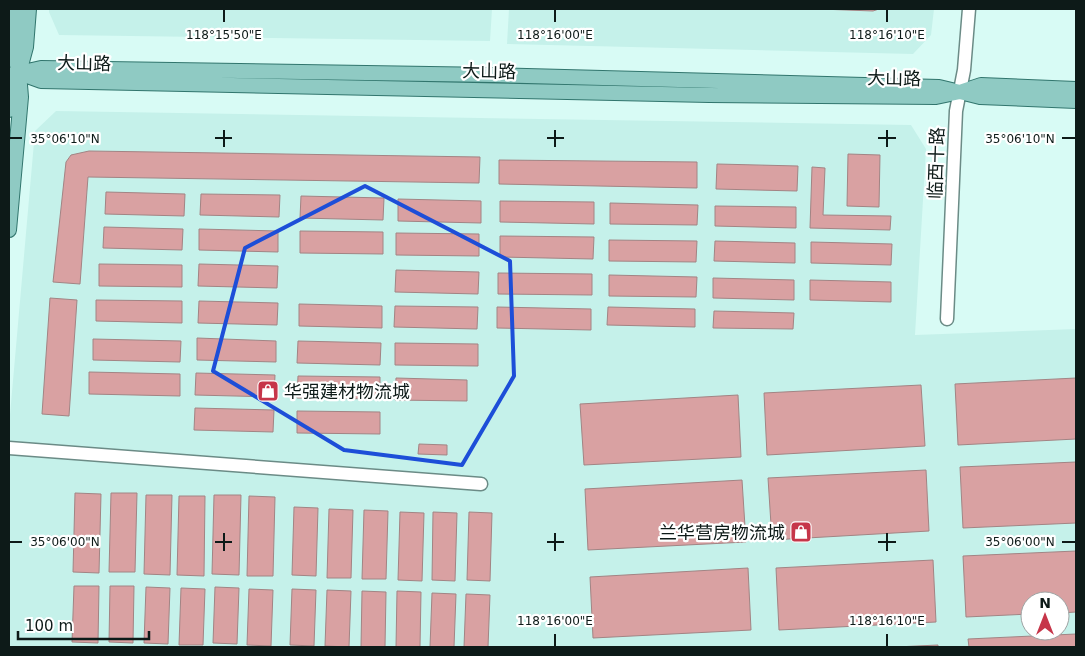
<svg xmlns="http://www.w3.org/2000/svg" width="1085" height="656" font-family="'DejaVu Sans','Noto Sans SC',sans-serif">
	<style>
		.built { fill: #c5f1ea; fill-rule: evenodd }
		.building { fill: #d9a1a2; stroke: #a28484 }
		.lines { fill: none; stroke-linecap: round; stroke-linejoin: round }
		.secondary-casing { stroke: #6b8b86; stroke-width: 15 }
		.primary-casing { stroke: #31756d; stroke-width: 16 }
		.secondary { stroke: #fff; stroke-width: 12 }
		.primary { stroke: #8fcac3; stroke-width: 14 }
		.marked { fill: none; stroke: #1d4ed8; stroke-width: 4; stroke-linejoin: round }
		.ticks { fill: none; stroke: #0d1a18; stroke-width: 2 }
		.labels { text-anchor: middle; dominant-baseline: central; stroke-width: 4.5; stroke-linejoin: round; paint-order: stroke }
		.street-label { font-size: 18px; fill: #0d1a18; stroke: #fff }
		.poi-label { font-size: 18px; fill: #0d1a18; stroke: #fff; text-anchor: start }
		.ticks-label { font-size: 12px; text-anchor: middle; fill: #0d1a18; stroke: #fff; stroke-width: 4.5; stroke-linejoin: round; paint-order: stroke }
	</style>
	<rect width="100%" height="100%" fill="#d8fbf5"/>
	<path class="built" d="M49,9h443l-2,32 -431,-6 -10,-23z
		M509,9h425l-3,26 -18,19 -406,-10z
		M56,111l855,14 15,24 -11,186 161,-6v318h-1067v-221l26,-295zM1030,601h30v30h-30z"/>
	<path class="building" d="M820,9h59l-6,2z
		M89,151l391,6 -1,26 -391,-6 -8,107 -27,-2 13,-120 5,-7z
		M848,154l32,1 -1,52 -32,-1z
		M499,160l198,2v26l-198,-4z
		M717,164l81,2 -1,25 -81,-2z
		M812,167l13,1 -2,47 68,1 -1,14 -80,-2z
		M106,192l79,2 -1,22 -79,-2z
		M201,194l79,1 -1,22 -79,-2z
		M301,196l83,2 -1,22 -83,-2z
		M398,199l83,2v22l-83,-2z
		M500,201l94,1v22l-94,-2z
		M610,203l88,2 -1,20 -87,-1z
		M715,206l81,1v21l-81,-2z
		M104,227l79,2 -1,21 -79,-2z
		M199,229l79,2v21l-79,-2z
		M300,231l83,1v22l-83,-1z
		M396,233l83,1v22l-83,-1z
		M500,236l94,1 -1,22 -93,-2z
		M609,240l88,1 -1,21 -87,-1z
		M715,241l80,2v20l-81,-2z
		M811,242l81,2 -1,21 -80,-2z
		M99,264l83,1v22l-83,-1z
		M199,264l79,2 -1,22 -79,-2z
		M396,270l83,2 -1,22 -83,-2z
		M498,273l94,1v21l-94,-1z
		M609,275l88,2 -1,20 -87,-1z
		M713,278l81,2v20l-81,-2z
		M810,280l81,2v20l-81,-2z
		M50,298l27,2 -8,116 -27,-2z
		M96,300l86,1v22l-86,-2z
		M199,301l79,2 -1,22 -79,-2z
		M299,304l83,2v22l-83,-2z
		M395,306l83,1 -1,22 -83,-2z
		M497,307l94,2v21l-94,-2z
		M608,307l87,2v18l-88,-2z
		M714,311l80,2 -1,16 -80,-1z
		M197,338l79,3v21l-79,-2z
		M93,339l88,2 -1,21 -87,-2z
		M298,341l83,2 -1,22 -83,-2z
		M395,343l83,1v22l-83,-1z
		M89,372l91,2v22l-91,-2z
		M196,373l79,2 -1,22 -79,-2z
		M298,376l82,1v22l-83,-1z
		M396,378l71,2v21l-72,-1z
		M1076,378v61l-118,6 -3,-61z
		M921,385l4,61 -158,9 -3,-62z
		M738,395l3,62 -157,8 -4,-61z
		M195,408l79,2 -1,22 -79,-2z
		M297,411l83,1v22l-83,-1z
		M419,444l28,1v10l-29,-1z
		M1076,462v61l-113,5 -3,-61z
		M926,470l3,61 -157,9 -4,-62z
		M742,480l4,62 -158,8 -3,-61z
		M75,493l26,1 -2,79 -26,-1z
		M111,493h26l-2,79h-26z
		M146,495h26l-2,80 -26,-1z
		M214,495h27l-2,80 -27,-1z
		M179,496h26l-1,80 -27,-1z
		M249,496l26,1 -2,79h-26z
		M294,507l24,1 -2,68 -24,-1z
		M329,509l24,1 -2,68h-24z
		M364,510l24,1 -2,68h-24z
		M400,512l24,1 -2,68 -24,-1z
		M433,512l24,1 -2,68 -23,-1z
		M469,512l23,1 -2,68 -23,-1z
		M1076,551v61l-16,1v-12h-30v13l-64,3 -3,-61z
		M933,560l3,62 -157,8 -3,-62z
		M748,568l3,62 -158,8 -3,-61z
		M74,586h25l-1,57 -26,-1z
		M110,586h24l-1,57 -24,-1z
		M146,587l24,1 -2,56 -24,-1z
		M215,587l24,1 -2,56 -24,-1z
		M181,588l24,1 -2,56h-24z
		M249,589l24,1 -2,56 -24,-1z
		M292,589l24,1 -2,56 -24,-1z
		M327,590l24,1 -2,56 -24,-1z
		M362,591l24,1 -1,55h-24z
		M397,591l24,1 -1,55h-24z
		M432,593l24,1 -2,53h-24z
		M466,594l24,1 -2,52h-24z
		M1076,634v13h-107l-1,-8z
		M938,645v2h-42z"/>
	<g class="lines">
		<g class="secondary-casing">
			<path id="secondary" d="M947,319l9,-208 8,-41 5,-61
				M9,448l472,36"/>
		</g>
		<g class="primary-casing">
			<path id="primary" d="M19,73l22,-5 453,7 445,12 21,5 21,-7 95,4
				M9,75l10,-2 22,8 668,14 227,2 24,-5 20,5 96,4
				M9,110l1,-15 9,-22 -6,-25 3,-39
				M9,230l12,-133 -2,-24 7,-26 3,-38"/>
		</g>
		<use href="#secondary" class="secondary"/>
		<use href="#primary" class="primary"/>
	</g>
	<path class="marked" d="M365,186l145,75 4,115 -52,89 -118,-15 -131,-79 32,-123z"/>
	<path class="ticks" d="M224,10v12M555,10v12M887,10v12M224,130v17M555,130v17M887,130v17M10,138h12M215,138h17M547,138h17M878,138h18M1062,138h13M224,533v18M555,533v18M887,533v18M10,542h12M215,542h17M547,542h17M878,542h18M1062,542h13M555,634v12M887,634v12"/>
	<defs>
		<g id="shop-square" transform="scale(1.125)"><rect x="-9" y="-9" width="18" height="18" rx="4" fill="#c63549" stroke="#fff"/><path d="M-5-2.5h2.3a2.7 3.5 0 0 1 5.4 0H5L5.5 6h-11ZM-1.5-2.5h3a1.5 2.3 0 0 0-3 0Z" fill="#fff"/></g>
	</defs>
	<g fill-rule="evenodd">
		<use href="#shop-square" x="268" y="391"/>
		<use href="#shop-square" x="801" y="532"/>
	</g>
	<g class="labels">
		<g class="street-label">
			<text transform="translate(84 63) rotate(1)">大山路</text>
			<text transform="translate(489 71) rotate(1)">大山路</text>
			<text transform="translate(894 78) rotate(1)">大山路</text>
			<text transform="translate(936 163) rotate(-88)">临西十路</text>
		</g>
		<g class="poi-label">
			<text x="284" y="391">华强建材物流城</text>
			<text x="785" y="532" text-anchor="end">兰华营房物流城</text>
		</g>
	</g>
	<g class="ticks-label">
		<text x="224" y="39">118°15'50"E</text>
		<text x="555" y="39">118°16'00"E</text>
		<text x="887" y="39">118°16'10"E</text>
		<text x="65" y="143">35°06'10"N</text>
		<text x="1020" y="143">35°06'10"N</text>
		<text x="65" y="546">35°06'00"N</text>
		<text x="1020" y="546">35°06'00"N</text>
		<text x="555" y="625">118°16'00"E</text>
		<text x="887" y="625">118°16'10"E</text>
	</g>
	<rect width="1085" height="656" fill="none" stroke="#0d1a18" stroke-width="20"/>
	<g transform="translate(1045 616)"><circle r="24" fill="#ffffff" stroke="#9ea3a3"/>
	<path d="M0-4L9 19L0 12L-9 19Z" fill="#c63549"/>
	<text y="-8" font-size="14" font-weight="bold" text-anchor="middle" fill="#0d1a18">N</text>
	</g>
	<path d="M18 631v8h131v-8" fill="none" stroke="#0d1a18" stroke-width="2.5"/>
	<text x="25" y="631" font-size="15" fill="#0d1a18" stroke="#ffffff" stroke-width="4" paint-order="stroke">100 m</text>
</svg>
